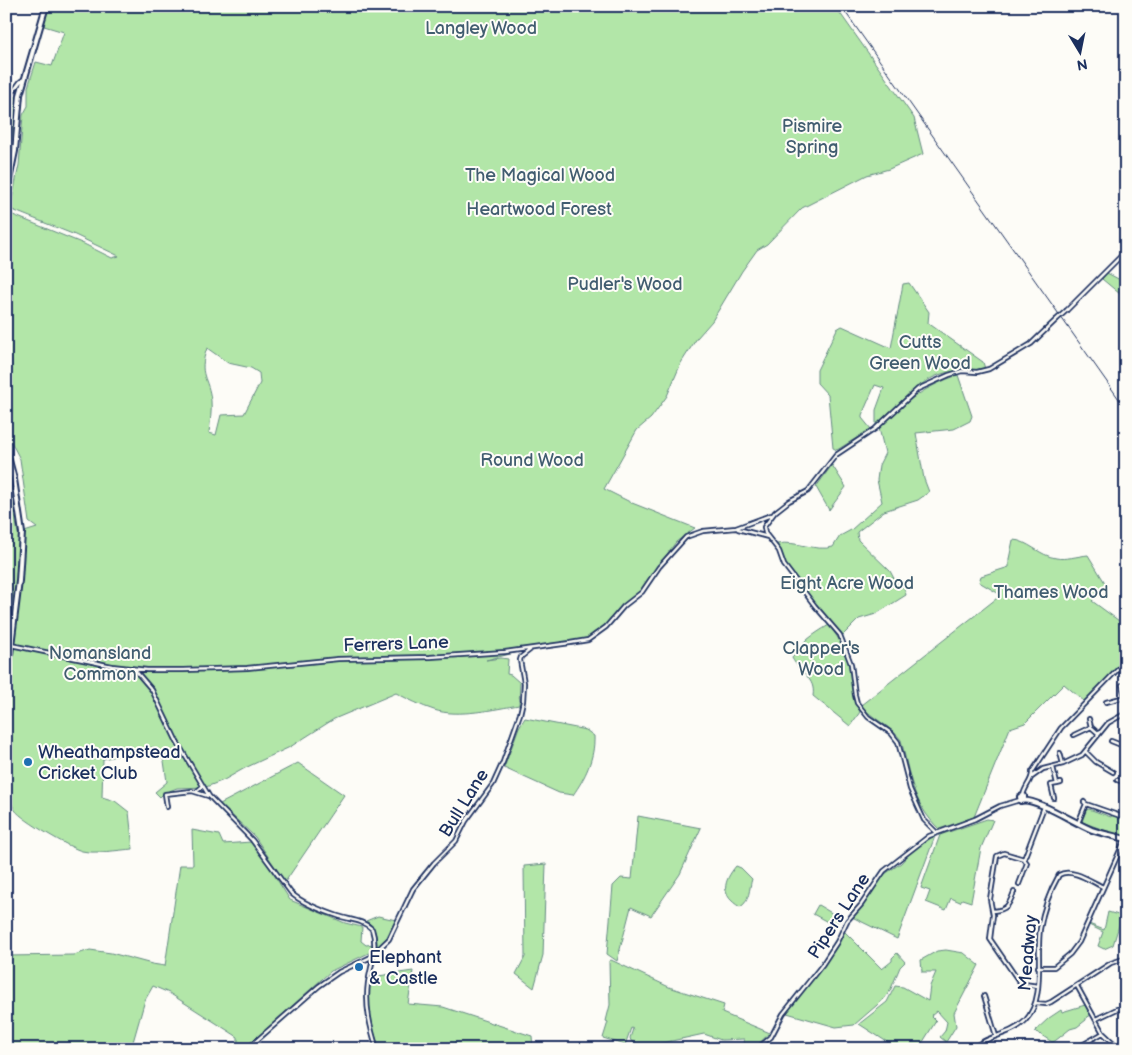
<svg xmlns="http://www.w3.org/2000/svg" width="1132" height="1055" font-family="'Balsamiq Sans',sans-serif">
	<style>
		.green { fill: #b2e6a8; stroke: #668a83; fill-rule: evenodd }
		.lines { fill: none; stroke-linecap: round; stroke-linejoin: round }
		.street-casing { stroke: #1b2f5e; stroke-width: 6 }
		.secondary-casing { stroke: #1b2f5e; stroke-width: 8 }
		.street { stroke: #fdfcf7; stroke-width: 2.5 }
		.secondary { stroke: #fdfcf7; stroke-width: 4 }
		.rail { stroke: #1b2f5e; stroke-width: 1 }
		.street-bridge-casing { stroke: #1b2f5e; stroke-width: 6; stroke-linecap: butt }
		.street-bridge { stroke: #fdfcf7; stroke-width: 2.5 }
		.poi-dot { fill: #1f6fb2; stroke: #fdfcf7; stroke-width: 2 }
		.labels { text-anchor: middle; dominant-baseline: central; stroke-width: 4; stroke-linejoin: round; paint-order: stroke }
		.park-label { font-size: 18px; fill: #415d70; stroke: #fdfcf7 }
		.street-label { font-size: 18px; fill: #1b2f5e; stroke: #fdfcf7 }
		.poi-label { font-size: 18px; fill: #1b2f5e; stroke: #fdfcf7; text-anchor: start }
	</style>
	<rect width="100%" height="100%" fill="#fdfcf7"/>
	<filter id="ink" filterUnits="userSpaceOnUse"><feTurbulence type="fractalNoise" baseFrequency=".02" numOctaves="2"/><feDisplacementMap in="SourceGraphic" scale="10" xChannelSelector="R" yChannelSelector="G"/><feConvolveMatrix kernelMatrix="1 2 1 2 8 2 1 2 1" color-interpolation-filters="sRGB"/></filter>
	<g filter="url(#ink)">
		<path class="green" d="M49,6h786l79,112 9,36 -34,15 -22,6 -65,33 -35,36 -10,6 -15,21 -30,50 -15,17 -16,25 -14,33 -16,22 -14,12 -33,59 28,14 63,25 -19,14 -36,49 -18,15 -20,23 -9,4 -6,6 -45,7 -56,14 15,-2 7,1 -1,15 4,1 9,8 -1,22c-24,4 -61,13 -85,5 -13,-4 -26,-11 -38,-17l-62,26 -44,28 -45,21 -21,12 -18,7 -29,1 -13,5 -4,4 -5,-5 12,-10 -3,-21 -10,-14 -51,12 -1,38 13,4 14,11 4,37c-14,1 -39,5 -51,2 -12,-3 -60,-31 -67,-41 -4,-6 -7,-15 -7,-22h-2v-329l12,75 19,-6 -8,-6 -9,-63 -10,-19 -4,-14v-192l3,-17 4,-2 71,29 28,14 7,-2 -44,-21 -65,-26 9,-44 4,-50 5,-9v-19l8,-25 16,4 12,-34 -20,-6zM207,348l21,15 23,5 8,5 1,10 -16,31 -23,1 -5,20 -7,-2c1,-11 3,-22 2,-32 -2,-24 -14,-25 -4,-53z
			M12,96l4,1 -2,47 -8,36v-75z
			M1107,273l19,10v16l-24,-20z
			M909,283l20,29 -1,11 55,39 2,7c-13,1 -27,0 -40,4 -27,7 -48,33 -69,52v-15l8,-22 -9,-3 -13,30v3l9,11 -34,21 -4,-2 -5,-53 -11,-12v-13l20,-41 5,-3 49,22 12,-64z
			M958,375l14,41 -2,5 -16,8 -38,4 8,46 5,13 -11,8 -34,11 -27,21 1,8 32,31 8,15 6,1 2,8 -30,19 -17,5 -16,16 -17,-16 -35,-46 -7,-10 -7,-19c19,-4 38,8 56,3l7,-11 11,-6 31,-28 -5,-22 2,-15 6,-12 -6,-25c23,-25 47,-42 79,-53z
			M832,465l14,22 -17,23 -13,-23z
			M1013,540c14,0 27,16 43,18 9,2 22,-2 32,-3l19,31 -15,15 34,25v33l-41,43 -21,-18 -39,39 -15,5 -36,89 -35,12c-27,-26 -29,-55 -38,-89 -11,-15 -29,-21 -40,-35l140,-110 -22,-13 2,-6 28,-9v-8z
			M829,625c9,12 17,25 20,40 4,16 3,32 11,47l-10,14 -37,-30c3,-18 -13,-23 -21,-38 8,-15 22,-24 37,-33z
			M525,718l61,12 8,6c1,22 -9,42 -21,59l-14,-2 -55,-25 15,-41z
			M298,763l46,32 -59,87 -30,-45 -35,-33z
			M1089,809l22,8 1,-2 14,5v18l-19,-6v-1l-25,-9 4,-12z
			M638,816l63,12 -21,46 -29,42 -20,-9 -14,54 -10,-7 6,-68 8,-8 11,1z
			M987,819l6,1 -12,28 -10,54 -9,-3 -2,3 -9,-4 -5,12 -20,-8 4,-11 -9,-3 19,-53z
			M192,830l27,5 4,9 28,-2 10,12 29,46 55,23 17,4 -1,14 5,4 8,-1 -1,7 -42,20 -87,78h-6v-12l-69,-44 -16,-7 -8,14 -14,49h-125v-93l68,-1 16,-5 21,3 41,11 13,2 15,-101h13z
			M935,836l-38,103 -45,-22 15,-17 15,-24 19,-13 15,-17z
			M546,864l-3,91 -9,33 -18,-14 9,-17 -1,-91z
			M736,866l5,2 11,11c-3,9 -2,23 -12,28 -20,-12 -17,-25 -4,-41z
			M818,905l22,13 -5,8 -22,-12z
			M1108,912l14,4 -9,29 -9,4 -6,-3 5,-14 -14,-7v-1l15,6z
			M378,916l18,4 -7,15 -12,13c0,-12 -1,-21 -11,-27z
			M844,931l38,38 10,-8v-3l5,-5 8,9 -5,5 -10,24 -6,8 -30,26 -18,2 -49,-14 51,-69z
			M946,950l18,3 15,12 -25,48 2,13 -10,16 -6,-5 5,-6 2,-9 -10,-11 -6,5 5,5 -15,24 -23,4 -39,-25 28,-22 8,-16 8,1 25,14 2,-15 6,-14h-14l-1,-12 16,-9z
			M611,960l58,27 55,18 -2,8 48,20 -17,16h-8l-1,-10 -23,1 -17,-6 -60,13 -13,-6 -1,-3 3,-9 -2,-1 -6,17 -22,-7 5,-16 -2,-1 4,-16 -1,-44z
			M413,971l-5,33 35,3 89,29 1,13h-153c-9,-23 -16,-48 -9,-72z
			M1085,1005l6,10 -5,3v2l-9,7 -7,2 -15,12 -3,1 -17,-11 14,-13 12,-8 1,2z"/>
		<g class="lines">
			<g class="street-casing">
				<path id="street" d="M6,101l14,-19 4,-3
					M1067,310l59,-59
					M738,529l30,8
					M6,644l106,22 35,4h36l64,-2 91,-9 92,-2 75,-5 65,-9 18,-3 18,-13 18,-21 18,-14 17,-25 27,-30 17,-6 33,-3 35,-13
					M134,669l18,21 25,52 32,54 43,44 39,53c12,11 32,18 47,23 12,4 25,4 34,13 6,18 -1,35 -4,54 -3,23 2,44 9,66
					M1122,685l3,12
					M1106,702l19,-5
					M1089,719l2,8 8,7
					M1074,735l17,-8
					M1111,741l15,6
					M1086,752l10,10 17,10
					M1125,752l1,-1
					M1060,753l3,11
					M1053,767l4,17 4,-1
					M1032,777l11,-8 20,-5 19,-9 26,-32 18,-10
					M1117,780l9,3
					M196,792l7,-6
					M1023,796c1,-9 10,-16 9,-24l29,-44 65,-67
					M1054,798l-3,-13 6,-1
					M1084,802l2,2 40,14
					M167,807l-2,-13 27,-3 16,5
					M1078,823l8,-19
					M937,833l-13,-13 -14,-31 -12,-47 -7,-9 -23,-16 -11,-14 -2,-8 -4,-31 -11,-29 -25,-29 -31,-41 -5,-14 -14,-18 -1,-6 11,-15 14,-11 19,-10 28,-36 39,-26 43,-40 31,-14 13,-4 15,1 12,-3 42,-25 25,-24
					M1024,859l-20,-6 -7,3 -7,43 3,16 -3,24 28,41 6,4 14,2
					M1019,884l8,-21 -3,-4 20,-52
					M993,911c14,-1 16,-6 21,-19
					M1038,967h16l16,-13 9,-12 46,-103
					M1077,986l26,47 17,16
					M984,996l12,40
					M1036,1003l10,1 5,-2 60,-39 15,-5
					M1096,1019l21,-10 9,1
					M247,1049l72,-63 20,-14 30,-14 20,-19 24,-50 21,-26 22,-22 10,-20 27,-37 10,-22 17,-48 3,-13 1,-18 -4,-23 1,-3 9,-7
					M757,1049l14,-12 12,-23 39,-49 15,-23 10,-21 14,-16 23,-34 45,-35 46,-17 25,-13 20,-6
					M972,1049c15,-14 38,-13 53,-28 21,-22 11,-64 15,-92 3,-19 10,-38 19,-54 12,-8 33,7 44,12
					M1075,1049l28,-16"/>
			</g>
			<g class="secondary-casing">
				<path id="secondary" d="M6,195l9,-44 5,-56 26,-89
					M6,449l8,30 8,54 -3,48 -13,105
					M1024,800v-4l-4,1 1,4c14,-4 55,23 71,29 11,4 23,6 34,9"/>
			</g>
			<use href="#street" class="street"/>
			<use href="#secondary" class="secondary"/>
			<path class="rail" d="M841,6l285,403"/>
			<g class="street-bridge-casing">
				<path id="street-bridge" d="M1056,320l11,-10"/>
			</g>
			<use href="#street-bridge" class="street-bridge"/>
		</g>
	</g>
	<g class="poi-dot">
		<circle cx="28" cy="762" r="5"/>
		<circle cx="359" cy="967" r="5"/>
	</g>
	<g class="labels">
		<g class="park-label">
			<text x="481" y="28">Langley Wood</text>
			<text x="812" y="126">Pismire<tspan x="812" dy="21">Spring</tspan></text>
			<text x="540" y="175">The Magical Wood</text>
			<text x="539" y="209">Heartwood Forest</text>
			<text x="625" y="284">Pudler's Wood</text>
			<text x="920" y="342">Cutts<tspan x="920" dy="21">Green Wood</tspan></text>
			<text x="532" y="460">Round Wood</text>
			<text x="847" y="583">Eight Acre Wood</text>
			<text x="1051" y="592">Thames Wood</text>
			<text x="821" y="648">Clapper's<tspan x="821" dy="21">Wood</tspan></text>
			<text x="100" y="653">Nomansland<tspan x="100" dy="21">Common</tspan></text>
		</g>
		<g class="street-label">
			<text transform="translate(396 644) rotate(-2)">Ferrers Lane</text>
			<text transform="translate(464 803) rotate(-58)">Bull Lane</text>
			<text transform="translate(839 916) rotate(-57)">Pipers Lane</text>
			<text transform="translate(1028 953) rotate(-85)">Meadway</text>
		</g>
		<g class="poi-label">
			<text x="38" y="752">Wheathampstead<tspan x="38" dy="21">Cricket Club</tspan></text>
			<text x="369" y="957">Elephant<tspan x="369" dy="21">&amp; Castle</tspan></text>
		</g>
	</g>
	<rect width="1132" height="1055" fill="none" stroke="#fdfcf7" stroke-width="25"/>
	<rect x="12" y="12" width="1107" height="1030" fill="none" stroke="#1b2f5e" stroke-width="2" filter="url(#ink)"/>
	<g transform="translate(1080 52) rotate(170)" stroke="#fdfcf7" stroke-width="4" paint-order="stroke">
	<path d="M0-4L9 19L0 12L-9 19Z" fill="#1b2f5e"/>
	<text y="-8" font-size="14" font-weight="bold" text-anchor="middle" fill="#1b2f5e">N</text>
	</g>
</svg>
